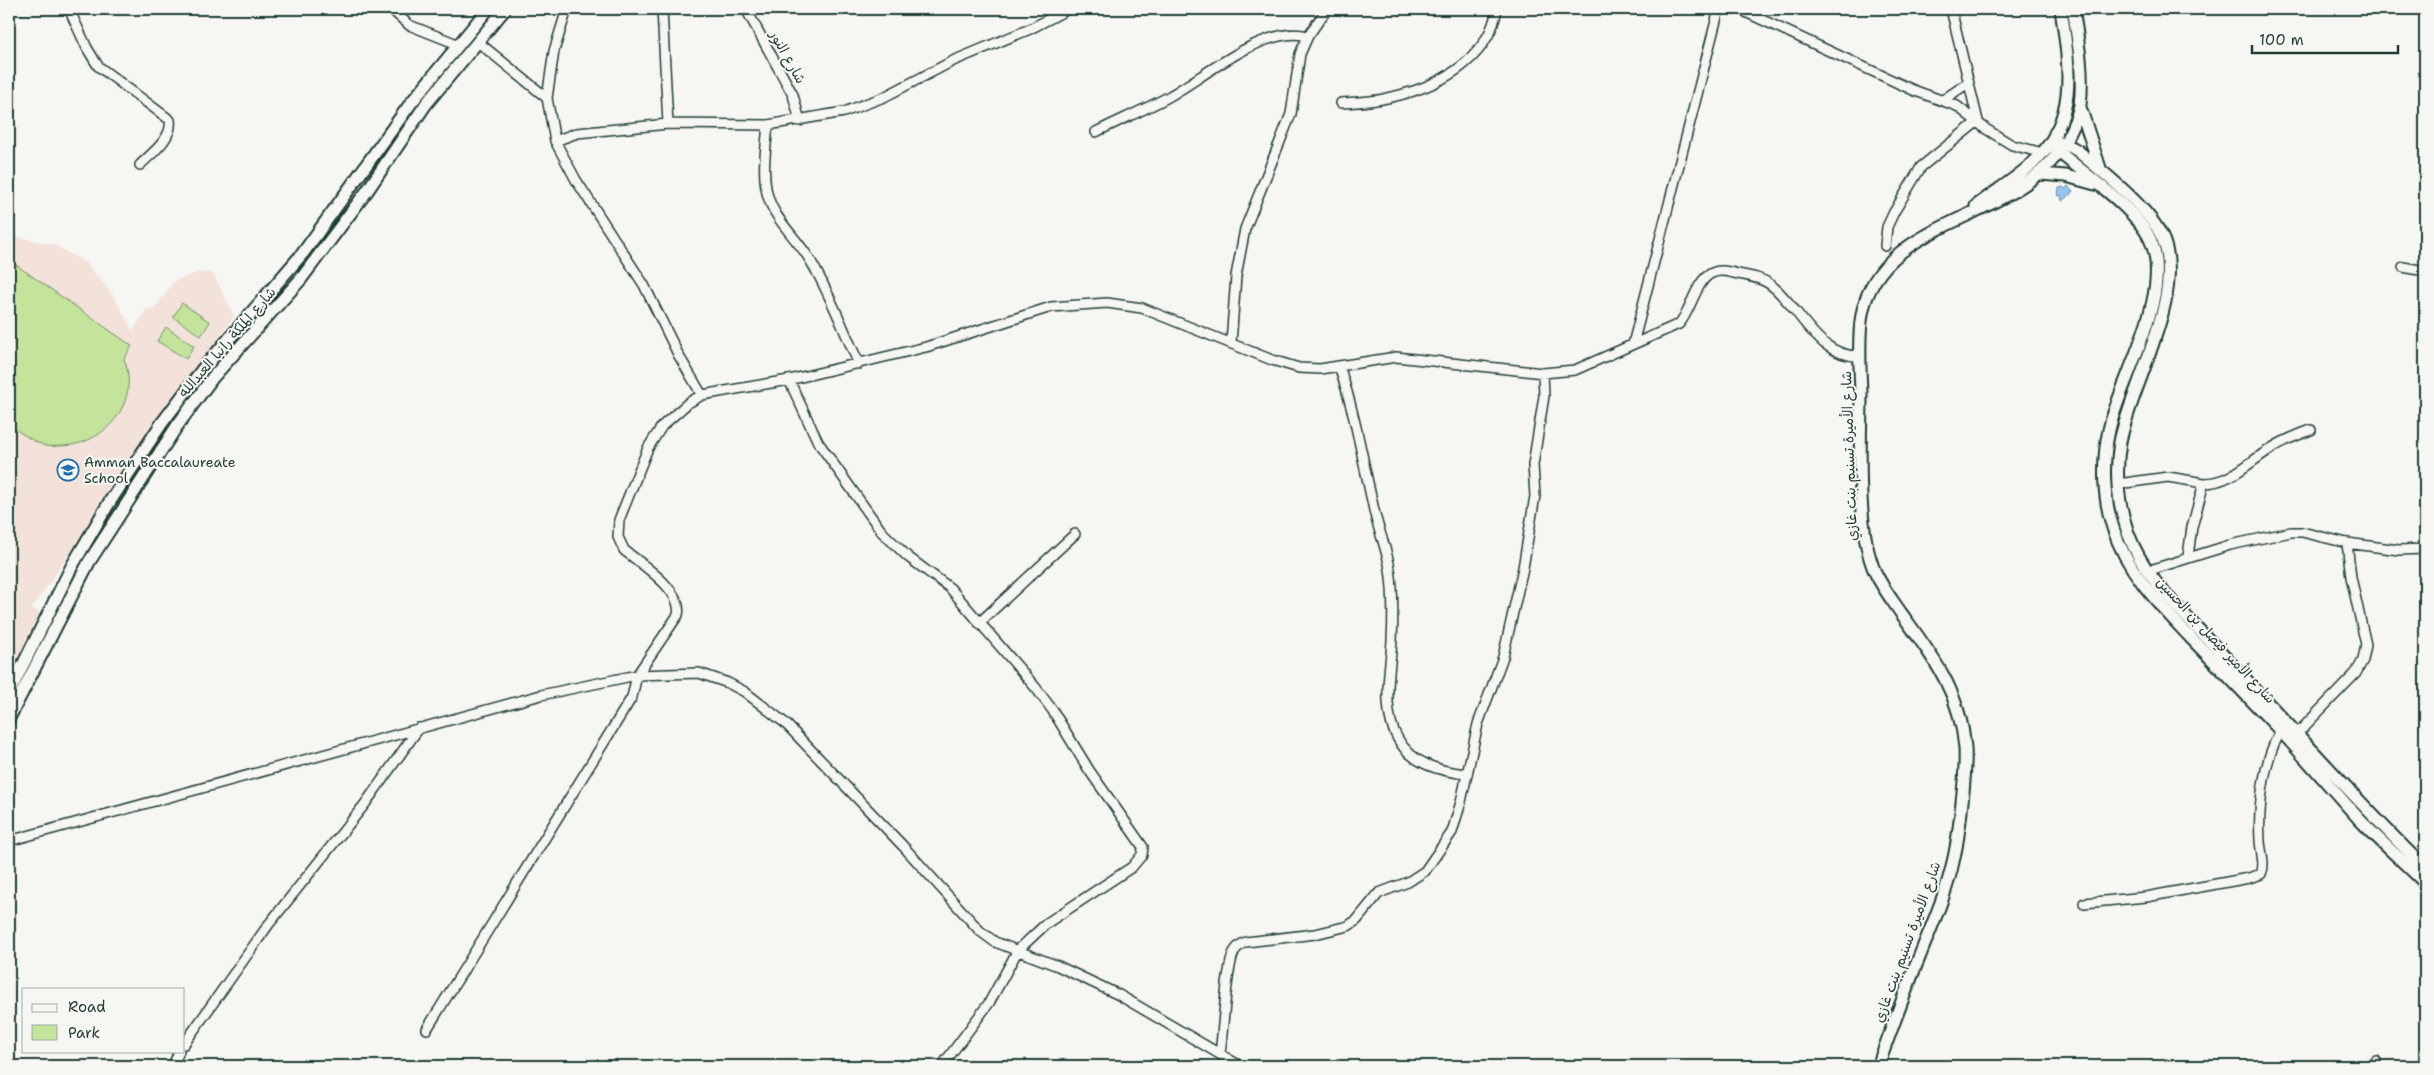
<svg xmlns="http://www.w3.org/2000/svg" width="2434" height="1075" font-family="'Shantell Sans','Playpen Sans Arabic',sans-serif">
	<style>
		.built { fill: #f2e2da }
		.green { fill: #c4e39b; stroke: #729068 }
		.water { fill: #97c5f2; stroke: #678fa6 }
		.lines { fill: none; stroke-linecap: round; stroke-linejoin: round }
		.street-casing { stroke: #1f3d34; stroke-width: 12 }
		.secondary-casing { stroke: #1f3d34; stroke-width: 15 }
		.street { stroke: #f6f6f2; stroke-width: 9 }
		.secondary { stroke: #f6f6f2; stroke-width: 11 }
		.labels { text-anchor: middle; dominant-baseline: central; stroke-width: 4; stroke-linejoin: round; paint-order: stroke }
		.street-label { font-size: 14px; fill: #1f3d34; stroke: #f6f6f2 }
		.poi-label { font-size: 14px; fill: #1f3d34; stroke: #f6f6f2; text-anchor: start }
	</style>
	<rect width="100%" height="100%" fill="#f6f6f2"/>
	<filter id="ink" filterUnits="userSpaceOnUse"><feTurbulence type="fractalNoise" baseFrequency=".02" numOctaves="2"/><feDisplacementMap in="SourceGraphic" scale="10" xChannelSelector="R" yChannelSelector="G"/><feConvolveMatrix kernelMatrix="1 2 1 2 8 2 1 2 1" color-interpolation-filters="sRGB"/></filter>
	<g filter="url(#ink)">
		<path class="built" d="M9,235l46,10 32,19 26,31 20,36 14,-22 6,1 22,-29 21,-8h17l21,43 -202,292 12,8 -35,70z"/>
		<path class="green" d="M9,260l123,86 -8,13c17,43 -18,86 -63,87 -4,0 -11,1 -15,0 -13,-4 -26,-14 -37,-21z
			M182,303l28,19 -9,14 -28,-19z
			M166,327l28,19 -8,13 -29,-18z"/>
		<path class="water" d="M2068,186l5,6 -11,9 -1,-6 -3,1 1,-8 4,-1 2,2z"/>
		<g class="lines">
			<g class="street-casing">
				<path id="street" d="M69,9l18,39 11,18 72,54c3,18 -18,33 -30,45
					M391,9l18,16 43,17
					M662,9l6,115
					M746,9l47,86 7,26
					M1739,9l174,81 44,16 29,23 26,16 31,8
					M478,42l69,56 8,43 21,39 68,105 35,71 23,39
					M547,98l7,-47 13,-42
					M1943,100l25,-17
					M1341,103c15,-1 32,-1 46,-5 49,-10 101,-36 110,-89
					M768,125c-2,22 -6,46 -1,68 6,26 30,45 43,67 20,33 33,69 49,104
					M1096,132c24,-12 48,-22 72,-35 37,-20 96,-73 140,-61l19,-27
					M555,141l22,-8 91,-9 100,1 76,-13 40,-15 69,-36 77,-32 38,-20
					M1885,246l2,-19 7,-15 27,-45 57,-46 -27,-112
					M2403,267l22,4
					M1231,343l5,-67 9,-47 46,-115 9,-60 8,-18
					M1633,344l86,-335
					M1339,366c16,47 24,96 35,144 4,20 13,39 16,59 3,20 3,52 2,72 -2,31 -11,69 6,98 14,25 41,32 68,35
					M789,380l29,62 64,90 26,25 42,31 86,100 17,23 36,59 54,77 -1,8 -10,12 -85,56 -29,27 -29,53 -47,63
					M2204,483c27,0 46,-22 68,-35 12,-8 26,-13 39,-18
					M2118,484l50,-7 36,6 -12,44 -4,29
					M2147,571l83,-26 61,-13h11l45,11 52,7 26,-1
					M979,623l96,-89
					M2293,738l63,-65 7,-13 3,-15 -15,-68 -4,-34
					M9,841l532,-146 96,-20 62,-2 29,10 17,9 40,31 118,123 77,85 15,11 63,24 61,29 121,71
					M2084,903l62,-6 103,-19 12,-4c5,-10 -1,-24 -1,-34 -2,-32 4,-88 24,-113
					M427,1029l205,-332 5,-22 41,-60c6,-24 -37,-51 -54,-65l-6,-13 1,-17 29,-72 14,-22 26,-23 14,-8 87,-15 137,-33 125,-40 56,-4 35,5 130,52 27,8 21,1 76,-12 147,16 32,-3 104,-46c12,-13 17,-44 33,-51 9,-4 17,-1 26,1 11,2 24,4 33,11 30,23 45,72 89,71
					M184,1044l85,-120 96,-120 54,-76
					M1220,1054c3,-22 6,-85 14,-102 3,-5 7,-8 12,-10l69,-8 33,-8 9,-6 22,-27 29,-11 17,-11 27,-39 9,-30 17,-78 25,-67 20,-89 12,-72 -2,-31 11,-69 -1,-23
					M173,1066l6,-15
					M2373,1066l3,-5"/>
			</g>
			<g class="secondary-casing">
				<path id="secondary" d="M2080,107l21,64
					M2055,133v10l4,9c26,22 78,58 91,87 25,53 -29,137 -41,191 -7,31 -6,68 4,98 14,44 47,77 78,110 27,28 55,56 82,85 30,31 58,65 87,97 21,22 44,42 65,63
					M2043,153c11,-15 21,-11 35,-2 24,21 69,55 83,84 28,55 -30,149 -41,207 -5,30 -2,62 8,91 14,39 42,67 70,96 21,22 42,44 63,67 55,57 107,117 164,172
					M2040,174l26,2 29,8
					M1976,206c19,-15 42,-28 59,-45 44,-43 34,-97 26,-152
					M9,693l63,-127 37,-63 53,-80 40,-53 101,-117 108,-150 77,-94
					M9,718l80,-156 88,-136 36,-49 88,-98 66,-88 59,-87 79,-95
					M1878,1066c13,-36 26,-72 41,-108 12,-31 27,-63 34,-96 5,-20 7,-40 9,-60 2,-18 4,-37 3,-54 -5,-57 -32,-91 -64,-135 -9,-13 -19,-26 -26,-41 -20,-44 -14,-130 -14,-180 -1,-25 -3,-53 1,-78 19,-100 160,-90 205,-175 5,-10 11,-22 13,-34 4,-31 -2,-65 -7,-96"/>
			</g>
			<use href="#street" class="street"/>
			<use href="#secondary" class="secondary"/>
		</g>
	</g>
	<defs>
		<g id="school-ring" transform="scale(1.125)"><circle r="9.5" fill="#f6f6f2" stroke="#1f6fb2" stroke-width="1.5"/><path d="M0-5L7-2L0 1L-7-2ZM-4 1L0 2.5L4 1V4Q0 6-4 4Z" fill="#1f6fb2"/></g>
	</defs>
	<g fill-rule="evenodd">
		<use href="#school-ring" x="68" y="470"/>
	</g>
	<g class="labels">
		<g class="street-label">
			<text transform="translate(788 57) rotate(61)">شارع النور</text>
			<text transform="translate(227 342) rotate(-49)">شارع الملكة رانيا العبدالله</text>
			<text transform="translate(1849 456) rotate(-92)">شارع الأميرة تسنيم بنت غازي</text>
			<text transform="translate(2216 640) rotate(47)">شارع الأمير فيصل بن الحسين</text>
			<text transform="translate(1907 942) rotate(-70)">شارع الأميرة تسنيم بنت غازي</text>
		</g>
		<g class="poi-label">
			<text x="84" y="462">Amman Baccalaureate<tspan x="84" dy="16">School</tspan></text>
		</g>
	</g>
	<rect width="2434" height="1075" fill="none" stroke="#f6f6f2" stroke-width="30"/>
	<rect x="15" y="15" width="2404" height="1045" fill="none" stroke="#1f3d34" stroke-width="2" filter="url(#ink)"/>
	<rect x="22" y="988" width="162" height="65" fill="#f6f6f2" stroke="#a0aca6"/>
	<rect x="32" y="1004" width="25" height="8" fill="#f6f6f2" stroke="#a0aca6"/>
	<text x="68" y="1012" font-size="15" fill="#1f3d34">Road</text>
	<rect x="32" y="1025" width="25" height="15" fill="#c4e39b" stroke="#a0aca6"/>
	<text x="68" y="1038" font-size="15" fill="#1f3d34">Park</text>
	<path d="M2252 45v8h146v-8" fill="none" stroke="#1f3d34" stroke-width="2.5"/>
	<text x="2259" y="45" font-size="15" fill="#1f3d34" stroke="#f6f6f2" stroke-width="4" paint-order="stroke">100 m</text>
</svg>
